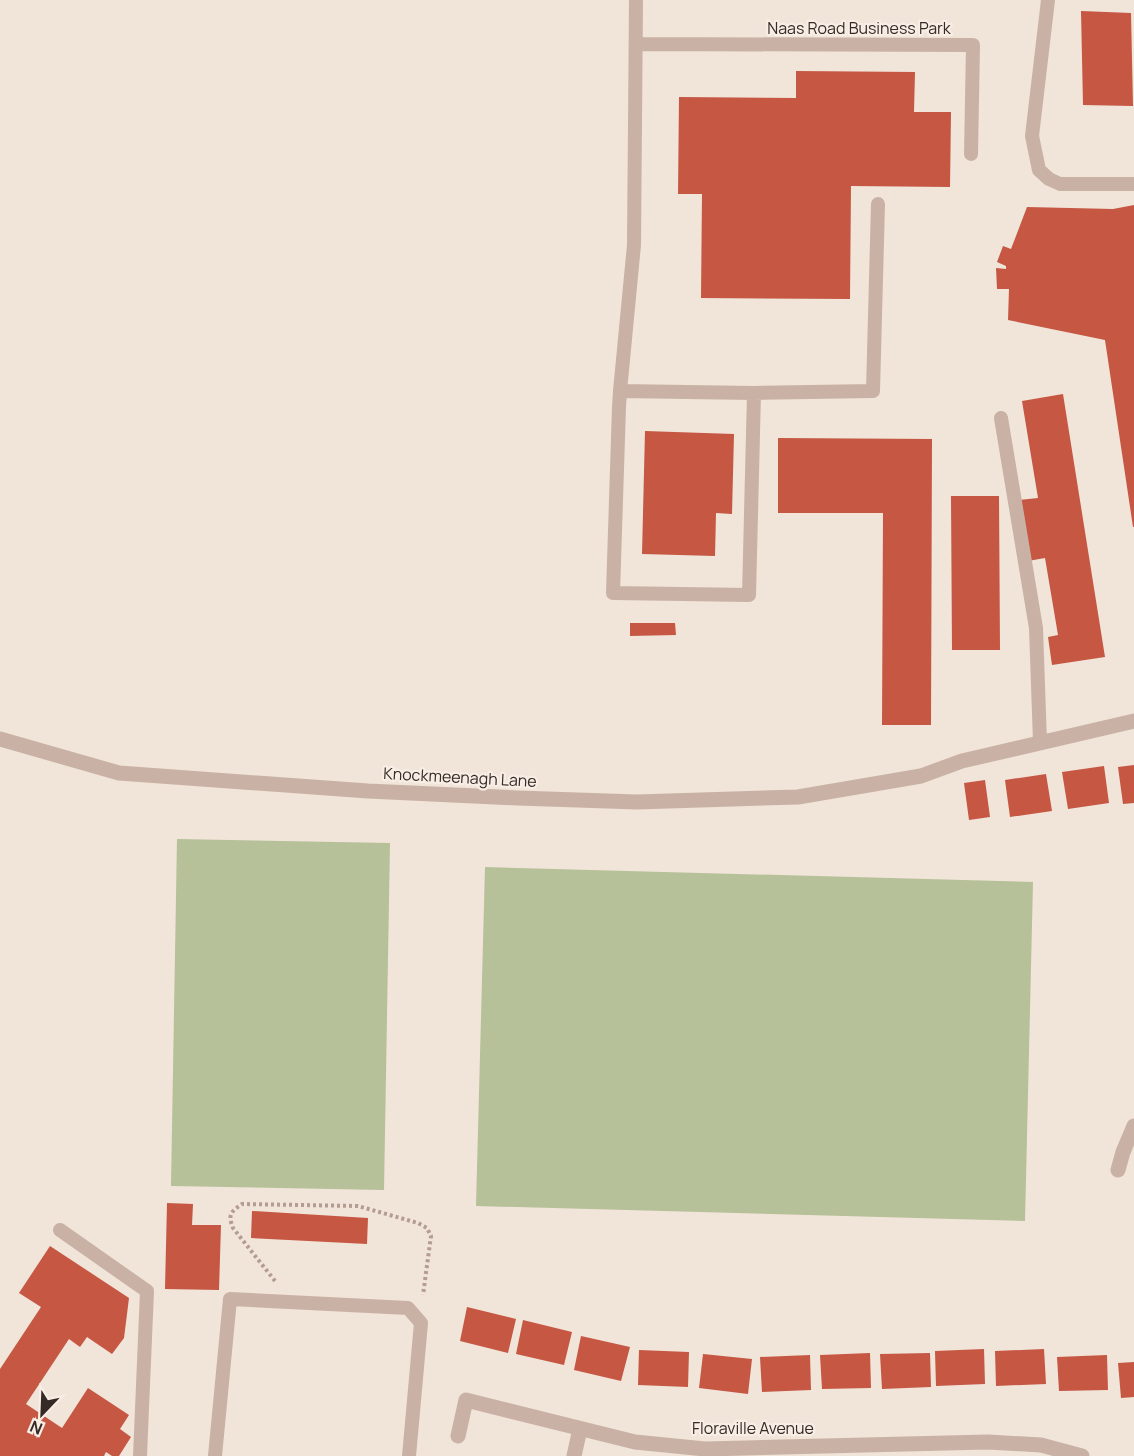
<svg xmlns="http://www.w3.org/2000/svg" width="1134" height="1456" font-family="Manrope,sans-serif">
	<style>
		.green { fill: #b6c099 }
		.building { fill: #c55743 }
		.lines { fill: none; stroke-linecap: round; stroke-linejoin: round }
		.path { stroke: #b59c90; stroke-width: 4; stroke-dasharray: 3 3; stroke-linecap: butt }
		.lane { stroke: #c9b2a5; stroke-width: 14 }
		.street { stroke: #c9b2a5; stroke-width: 15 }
		.labels { text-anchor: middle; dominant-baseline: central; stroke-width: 4.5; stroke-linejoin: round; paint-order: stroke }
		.street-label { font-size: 16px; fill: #352a26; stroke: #f9eee5 }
	</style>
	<rect width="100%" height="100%" fill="#f1e4d9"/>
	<path class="green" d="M177,839l213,4 -6,347 -213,-4z
		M485,867l548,15 -8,339 -549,-15z"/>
	<path class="building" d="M1081,11l50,2 2,93 -50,-1z
		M796,71l119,1 -1,40h37l-1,75 -99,-1 -1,113 -149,-1 1,-104h-24l1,-97 117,1z
		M1134,205v322h-1l-28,-187 -97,-20 1,-31h-12l-1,-21 10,1v-3l-9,-4 6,-16 8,3 16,-42 86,2z
		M1063,394l42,263 -53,8 -4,-28 10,-2 -13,-77 -17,3 -9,-61 19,-2 -16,-97z
		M645,431l89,3 -2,80 -16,-1 -1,43 -73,-2z
		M778,438l154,1 -1,286h-49l1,-212h-105z
		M951,496h48l1,154h-48z
		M630,623h45l1,12 -46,1z
		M1134,765v38l-11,1 -5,-37z
		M1104,766l5,37 -41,6 -6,-37z
		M1046,774l6,37 -42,6 -5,-37z
		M985,780l5,37 -21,3 -5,-37z
		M167,1203l26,1 -1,21h29l-2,65 -54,-1z
		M252,1211l116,7 -1,26 -116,-6z
		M50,1246l79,52 -5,40 -12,16 -25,-17 -7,10 -11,-8 -43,65 36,24 26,-40 41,27 -9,14 11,8 -12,19h-7l-6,-4 -2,4h-104v-87l41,-62 -22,-14z
		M467,1307l49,12 -8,34 -48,-12z
		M523,1320l49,12 -8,33 -48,-11z
		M581,1336l49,11 -9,34 -47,-11z
		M984,1349l1,35 -49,2 -1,-35z
		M1044,1349l2,35 -50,2 -1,-35z
		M639,1350l50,2 -1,35 -50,-2z
		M870,1353l1,35 -49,1 -2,-34z
		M930,1353l1,34 -49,2 -2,-35z
		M703,1354l49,5 -4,35 -49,-6z
		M810,1355l1,35 -49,2 -2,-35z
		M1107,1355l1,35 -49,1 -2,-34z
		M1134,1362v35l-13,1 -3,-35z"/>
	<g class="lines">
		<path class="path" d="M275,1281l-42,-53c-5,-13 -3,-16 9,-24l116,2 60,17 9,5 4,8 -8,59"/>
		<path class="lane" d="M1048,0l-16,136 7,34 10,9 11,5h74
			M636,44l337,1 -2,109
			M620,391l134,2 -5,202 -136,-2 6,-186 1,-16 14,-146 2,-245
			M754,393l119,-2 5,-187
			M1001,418l35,210 4,114
			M60,1230l87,61 -7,165
			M215,1456l15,-157 178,9 13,15 -12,133"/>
		<path class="street" d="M0,739l119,34 249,18 150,7 119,4 161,-5 123,-21 41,-15 172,-40
			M1118,1170l5,-18 11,-26
			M458,1436l8,-36 169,42 70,7 283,-7 53,3 41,11
			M574,1456l6,-27"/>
	</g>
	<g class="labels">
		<g class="street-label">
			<text x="859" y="28">Naas Road Business Park</text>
			<text transform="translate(460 777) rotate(3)">Knockmeenagh Lane</text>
			<text x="753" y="1428">Floraville Avenue</text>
		</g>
	</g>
	<g transform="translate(42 1414) rotate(203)" stroke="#f9eee5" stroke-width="4.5" paint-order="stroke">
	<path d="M0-4.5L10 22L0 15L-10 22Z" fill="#352a26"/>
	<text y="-9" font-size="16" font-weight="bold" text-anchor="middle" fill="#352a26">N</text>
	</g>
</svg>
